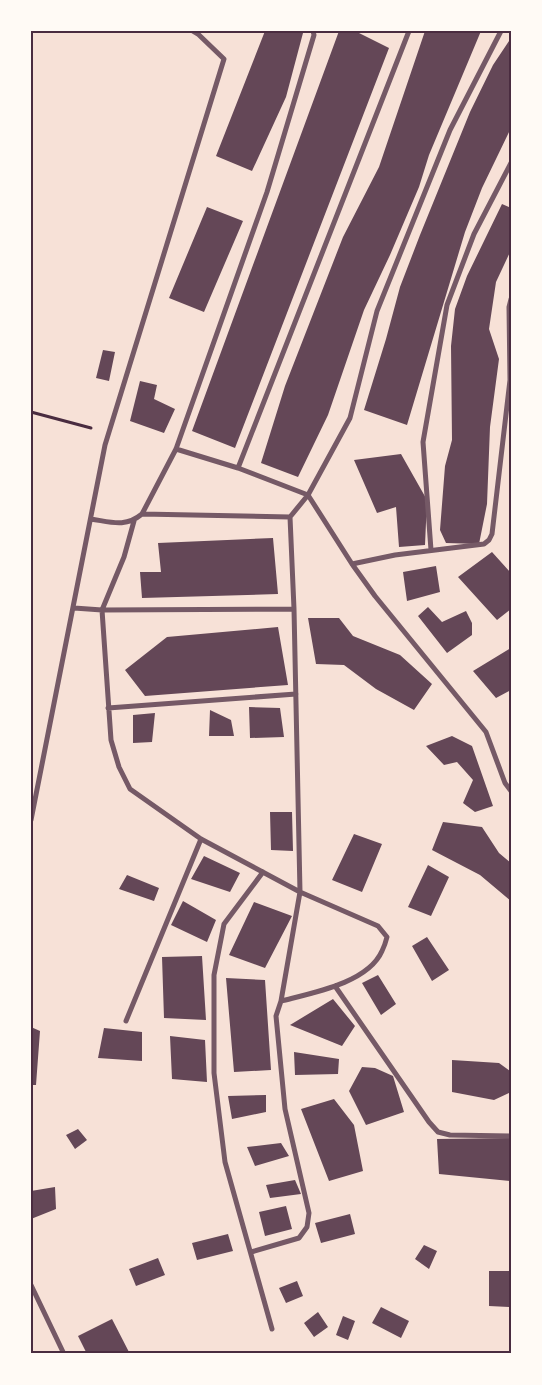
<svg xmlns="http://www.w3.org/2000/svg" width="542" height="1385" font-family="'Roboto Condensed',sans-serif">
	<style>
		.building { fill: #644757 }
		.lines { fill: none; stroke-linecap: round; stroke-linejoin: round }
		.path { stroke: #4a2c40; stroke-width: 3 }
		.minor { stroke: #755966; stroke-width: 5 }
		.neatline { fill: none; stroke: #4a2c40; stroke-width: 2 }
	</style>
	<rect width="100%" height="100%" fill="#f7e1d7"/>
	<path class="building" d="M265,31h30l8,2 -17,64 -34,74 -36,-15z
		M339,31h16l34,17 -154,400 -43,-17z
		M425,31h56l-52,124 -10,32 -29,68 -26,55 -36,105 -30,62 -37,-14 24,-77 58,-149 36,-70z
		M511,38v90l-29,60 -17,44 -58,193 -43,-15 22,-71 14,-52 20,-52 50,-123 23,-47z
		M502,204l9,4v42l-15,32 -7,47 10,30 -9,68 -3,77 -8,40 -33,-1 -6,-13 5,-64 7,-26 -1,-94 4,-37 12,-33z
		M207,207l36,14 -39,91 -35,-14z
		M103,350l12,2 -6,29 -13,-3z
		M140,381l17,4 -3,14 21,10 -11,24 -34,-12z
		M401,454l26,46 -2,45 -26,2 -3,-40 -19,6 -23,-53z
		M273,538l5,56 -136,4 -2,-26h21l-3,-29z
		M492,552l19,21v36l-14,11 -39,-43z
		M436,566l4,26 -33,9 -4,-29z
		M428,607l14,15 24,-11 6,12v12l-25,18 -29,-37z
		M308,618h31l14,18 47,19 32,29 -18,26 -38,-21 -32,-24 -28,-1z
		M278,627l10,58 -143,11 -20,-26 42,-33z
		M511,648v42l-15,8 -23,-27z
		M249,707l31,1 4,29 -34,1z
		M210,710l21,10 3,16h-25z
		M155,713l-3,29 -19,1v-28z
		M452,736l20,10 21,60 -18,6 -12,-9 10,-23 -16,-18 -13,3 -18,-19z
		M270,812h22l1,39 -22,-1z
		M443,822l39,5 17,26 12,10v38l-31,-26 -48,-25z
		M354,834l28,10 -20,48 -30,-12z
		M204,856l36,17 -10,19 -39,-13z
		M428,865l21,12 -18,39 -23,-9z
		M127,875l32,13 -5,13 -35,-12z
		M183,901l33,19 -9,22 -36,-17z
		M254,902l38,14 -27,52 -36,-13z
		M427,937l22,33 -17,11 -20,-35z
		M202,956l4,64 -42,-2 -2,-61z
		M378,975l18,29 -15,11 -19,-32z
		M226,978l39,2 6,90 -37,2z
		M333,999l22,27 -13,20 -52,-21z
		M31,1027l9,4 -4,54h-5z
		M104,1028l38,4v29l-44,-3z
		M170,1036l35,4 2,42 -35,-3z
		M294,1052l45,7 -1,15 -43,1z
		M452,1060l47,3 11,8 1,21 -17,8 -42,-8z
		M362,1067l13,1 18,8 11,36 -38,13 -17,-34z
		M266,1095v17l-34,7 -4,-23z
		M334,1099l20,26 9,46 -34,10 -28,-72z
		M78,1129l9,11 -12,9 -9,-14z
		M511,1138v43l-72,-7 -2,-35z
		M281,1143l8,13 -34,10 -8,-19z
		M295,1180l6,14 -31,4 -4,-13z
		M55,1187l1,22 -25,10v-28z
		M286,1206l6,23 -27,7 -6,-24z
		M350,1214l5,20 -34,9 -6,-20z
		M228,1234l5,17 -36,9 -5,-17z
		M424,1245l13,6 -8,18 -14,-10z
		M158,1258l7,17 -29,11 -7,-17z
		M489,1271h20v36l-20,-1z
		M297,1281l6,15 -17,7 -7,-15z
		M381,1307l28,14 -8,17 -29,-15z
		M318,1312l10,15 -14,10 -10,-14z
		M343,1316l12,5 -7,19 -12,-5z
		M112,1319l18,35h-43l-9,-18z"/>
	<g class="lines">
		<path class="path" d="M31,412l60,16"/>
		<path class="minor" d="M501,31l-51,99 -73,181 -27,107 -42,77 44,69 23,32 111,136 19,51 6,8
			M176,449l62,19 70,27 -18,22 4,92 6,283 78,34 9,11c-1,4 -3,10 -5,14 -14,32 -70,42 -101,50
			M238,468l171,-437
			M142,514l148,3
			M91,519c20,3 34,9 51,-5l34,-65 91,-257 47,-157 -1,-4
			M134,521l-10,36 -22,53 9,130 8,27 11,22 71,50 99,53 -19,109 -5,15 9,93 24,104 -2,14 -8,11 -48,14
			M431,550l-8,-108 24,-137 27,-71 37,-71
			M352,564l43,-9 89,-11 5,-4 3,-6 18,-154 -1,-73 2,-8
			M74,608l28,2 192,-1
			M108,708l188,-14
			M31,820l74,-375 119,-386 -26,-25 -5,-3
			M263,872l-39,52 -10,51v98l11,89 47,167
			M335,986l94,136 9,10 12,3 61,1
			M126,1021l75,-182
			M31,1285l33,69"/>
	</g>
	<rect width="542" height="1385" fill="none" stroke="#fffaf5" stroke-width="65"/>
	<rect x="32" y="32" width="478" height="1320" class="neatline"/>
</svg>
